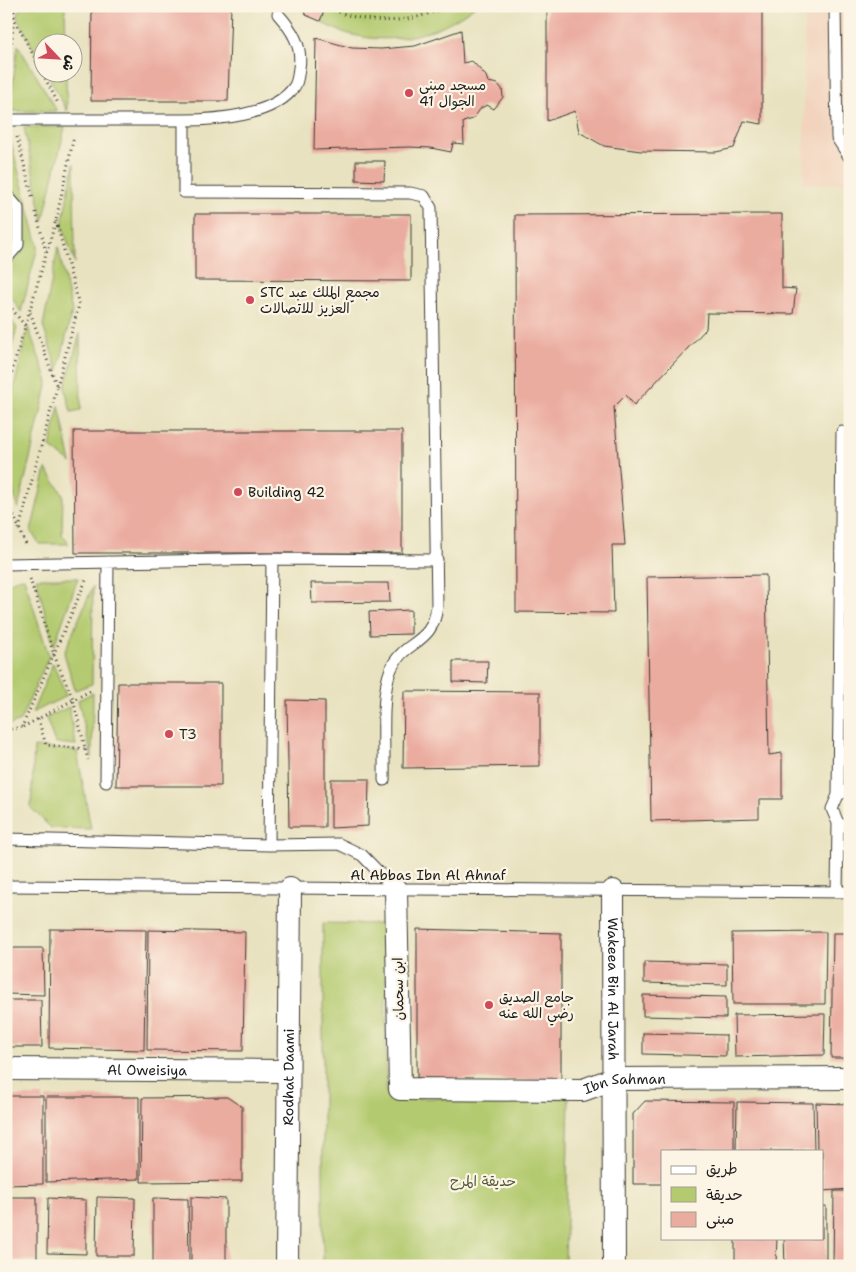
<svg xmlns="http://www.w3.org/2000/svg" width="856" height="1272" font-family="'Shantell Sans','Playpen Sans Arabic',sans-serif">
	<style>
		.built { fill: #f2d4be }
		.green { fill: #b4ca6f; stroke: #687346 }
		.building { fill: #ebaca0 }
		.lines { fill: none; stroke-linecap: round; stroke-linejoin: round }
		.lane-casing { stroke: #3b3a35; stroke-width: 13 }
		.street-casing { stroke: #3b3a35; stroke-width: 24 }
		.path { stroke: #3b3a35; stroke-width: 3; stroke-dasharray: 1 4; stroke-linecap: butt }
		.lane { stroke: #fff; stroke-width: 11 }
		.street { stroke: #fff; stroke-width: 22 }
		.poi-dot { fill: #d1495b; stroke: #fcf5e5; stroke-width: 2 }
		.labels { text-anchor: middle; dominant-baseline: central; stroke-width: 4.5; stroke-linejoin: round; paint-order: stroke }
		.poi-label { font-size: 14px; fill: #1c1c1c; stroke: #fcf5e5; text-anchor: start }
		.street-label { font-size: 14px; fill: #1c1c1c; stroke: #fcf5e5 }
		.park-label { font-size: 14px; fill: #515939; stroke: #fcf5e5 }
	</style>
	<rect width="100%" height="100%" fill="#fcf5e5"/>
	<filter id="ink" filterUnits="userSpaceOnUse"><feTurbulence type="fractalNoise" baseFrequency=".02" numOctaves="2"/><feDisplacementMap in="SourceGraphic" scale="10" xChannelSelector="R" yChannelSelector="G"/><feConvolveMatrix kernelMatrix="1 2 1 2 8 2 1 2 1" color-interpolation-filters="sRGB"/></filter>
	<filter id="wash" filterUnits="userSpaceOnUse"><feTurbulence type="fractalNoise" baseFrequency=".0096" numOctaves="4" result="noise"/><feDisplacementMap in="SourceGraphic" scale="20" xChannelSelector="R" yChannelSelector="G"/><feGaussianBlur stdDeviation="1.12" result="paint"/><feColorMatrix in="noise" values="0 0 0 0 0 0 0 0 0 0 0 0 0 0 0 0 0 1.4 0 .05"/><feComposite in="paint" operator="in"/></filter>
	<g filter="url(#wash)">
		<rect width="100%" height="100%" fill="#e8e2c0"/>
		<path class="built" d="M804,6h46v177l-46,1z"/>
		<path class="green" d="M21,6h44l1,36h-24v23l-25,-48z
			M327,6h148c-45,35 -102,44 -153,17z
			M18,45l39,66h-48z
			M47,73h19l1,38z
			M7,127l31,119 -17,66 -15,-23v-19l16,-18 1,-46 -3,-7 -14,-13z
			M24,127h41l-22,95z
			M74,163l1,100 -13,-38z
			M58,247l14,64 -14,61 -15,-46z
			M6,314l11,14 -7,26 -4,-7z
			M28,327l20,55 -30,127 -12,-42v-45z
			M80,333l1,77 -10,2 -6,-24z
			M59,405l12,58 -21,-16z
			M46,469l17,25 -1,40 7,10h-30l-8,-13z
			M24,578l25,78 -29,65 -14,5v-141l10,-6z
			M36,578h42l-24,68z
			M93,586l-1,98 -17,6 -11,-37z
			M53,663l13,33 -34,17z
			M93,693l-1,65 -14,-58z
			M69,707l7,38 -21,-2 -9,-25z
			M34,747l43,4 14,78 -40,-1 -20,-20z
			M323,923l63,1v168l14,6h169l-4,167 -242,-1z"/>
		<g id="blocks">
			<path class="building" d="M92,6h139l-3,95h-137z
				M300,6h26l-6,15 -14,-6z
				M547,6h215v118l-18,-3 -10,27 -18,4 -75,-1 -37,-5 -25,-14 -4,-21 -28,10z
				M461,30l2,33 9,-2 14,15 2,6 10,2 4,5 1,8 -9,12 -7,-4 -6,3 -8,11 -10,3 1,22 -11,-1 -2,9 -20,-4 -22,-1 -95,3 2,-112 36,10 29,1 34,-3z
				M356,161h29l-1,20 -28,-1z
				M195,214h216v67l-216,-1z
				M782,214v74l14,1 -3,25 -86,-1 -1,16 -72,76 -8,-10 -12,12 11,138h-13l2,68 -98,-1 -1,-397z
				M74,431h328v122h-327z
				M766,575l3,180 13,-2v46h-23v19l-108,3 -4,-244z
				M311,583h78l1,19 -78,1z
				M411,610v24l-41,1 -1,-23z
				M453,661h35l-1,22 -34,-1z
				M118,683h103v103h-105z
				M404,691l136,1v74l-137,2z
				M287,700l38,1v126h-36z
				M331,779h38l-1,47 -37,2z
				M50,929l96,1 -2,120 -95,-2z
				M417,929l144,4v148l-144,-3z
				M148,930l97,2 -2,119 -96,-1z
				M826,932l-1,72h-92l-1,-71z
				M833,933h17v125h-19z
				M6,948h37l1,47 -38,-1z
				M644,962l83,2v21l-83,-2z
				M643,995l83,2v21l-83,-2z
				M6,1000h35l1,47h-36z
				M825,1014l-1,41 -89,2 -1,-42z
				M643,1033l83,2v21l-83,-2z
				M6,1096h37v88l-37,1z
				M46,1097h93v82l-93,3z
				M227,1097l15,10v74l-101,1 1,-84z
				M645,1101l89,1v49h-72v33h-29v-70z
				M737,1102l76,1 1,48h-78z
				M816,1103l34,1v85l-28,2v-40h-5z
				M834,1191h16v75h-17z
				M6,1197h31v64l-31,-1z
				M97,1197l38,1 -1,58h-38z
				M191,1197l35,2v64h-35z
				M48,1198l38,2v54l-39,-1z
				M153,1198l35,1 1,65 -36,1z
				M822,1206h4v58l-41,2 -1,-28h38z
				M735,1238h42l-1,25 -41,3z"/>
		</g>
	</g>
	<g filter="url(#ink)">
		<use href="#blocks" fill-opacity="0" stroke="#3b3a35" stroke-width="1"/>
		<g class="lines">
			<g class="lane-casing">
				<path id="lane" d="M835,6l2,132 13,20
					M6,120h178v72l226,1 14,3 7,12 6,398c-4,40 -33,33 -46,63 -11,25 -6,82 -7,111
					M184,120c32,0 90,-4 110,-33 4,-5 4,-13 5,-19 4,-22 -7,-38 -21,-54
					M6,194l12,14v37l-12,14
					M6,564l266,-5 165,1
					M106,782l2,-220
					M850,789l-12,6 -6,14 6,14 12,5
					M838,795l4,-363
					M6,839l263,6 70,-1 23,11 34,35
					M269,845l3,-286
					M6,886l844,6
					M837,892l1,-69"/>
			</g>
			<g class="street-casing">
				<g id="street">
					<path id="s1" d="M396,890l4,199 183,1 30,-11 237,-1"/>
					<path id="s2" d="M613,891l1,375"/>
					<path id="s3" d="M6,1069l282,2"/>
					<path id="s4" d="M287,1266l3,-377"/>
				</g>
			</g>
			<path class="path" d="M14,6v12l45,87
				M325,6c38,19 83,20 121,0
				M6,97l8,-79 -4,-12
				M17,137l16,62
				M36,212l10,40
				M56,221l23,84 -22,81
				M6,301l19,25
				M6,392l50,-172 18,-84
				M6,497l21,50
				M19,529l38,-142 -27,-75
				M30,579l24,76 19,44 15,61
				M38,719l8,26 39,4
				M23,727l67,-36
				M6,730l16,-3 65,-149"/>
			<use href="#lane" class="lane"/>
			<use href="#street" class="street"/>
		</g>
	</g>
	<g class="poi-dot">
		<circle cx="409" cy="93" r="5"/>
		<circle cx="250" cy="300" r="5"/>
		<circle cx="238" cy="492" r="5"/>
		<circle cx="169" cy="734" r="5"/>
		<circle cx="489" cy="1005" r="5"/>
	</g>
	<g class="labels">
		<g class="poi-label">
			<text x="419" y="85">مسجد مبنى<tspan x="419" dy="16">الجوال 41</tspan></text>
			<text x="260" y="292">STC مجمع الملك عبد<tspan x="260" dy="16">العزيز للاتصالات</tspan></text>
			<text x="248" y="492">Building 42</text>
			<text x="179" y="734">T3</text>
			<text x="499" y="997">جامع الصديق<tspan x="499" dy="16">رضي الله عنه</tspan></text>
		</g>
		<g class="street-label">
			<text x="428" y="875">Al Abbas Ibn Al Ahnaf</text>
			<text stroke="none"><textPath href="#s2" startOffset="98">Wakeea Bin Al Jarah</textPath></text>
			<text transform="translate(398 989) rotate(-91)">ابن سحمان</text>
			<text stroke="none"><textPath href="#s3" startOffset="141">Al Oweisiya</textPath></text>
			<text stroke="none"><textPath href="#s4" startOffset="189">Rodhat Daami</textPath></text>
			<text stroke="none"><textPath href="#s1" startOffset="425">Ibn Sahman</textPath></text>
		</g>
		<g class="park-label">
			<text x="483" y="1181">حديقة المرح</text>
		</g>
	</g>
	<rect width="856" height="1272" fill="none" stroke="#fcf5e5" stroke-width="25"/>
	<rect x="661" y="1150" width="162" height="90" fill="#fcf5e5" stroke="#a29e95"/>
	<rect x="671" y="1166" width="25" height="8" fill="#ffffff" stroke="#a29e95"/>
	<text x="706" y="1174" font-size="15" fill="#1c1c1c">طريق</text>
	<rect x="671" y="1187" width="25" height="15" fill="#b4ca6f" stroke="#a29e95"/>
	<text x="706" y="1200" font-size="15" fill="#1c1c1c">حديقة</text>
	<rect x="671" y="1212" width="25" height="15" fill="#ebaca0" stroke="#a29e95"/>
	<text x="706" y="1224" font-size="15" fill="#1c1c1c">مبنى</text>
	<g transform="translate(58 58) rotate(115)"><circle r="24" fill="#fcf5e5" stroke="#a29e95"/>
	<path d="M0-4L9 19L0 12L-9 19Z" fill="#d1495b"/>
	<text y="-8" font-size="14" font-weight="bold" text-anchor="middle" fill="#1c1c1c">ش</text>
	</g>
</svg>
